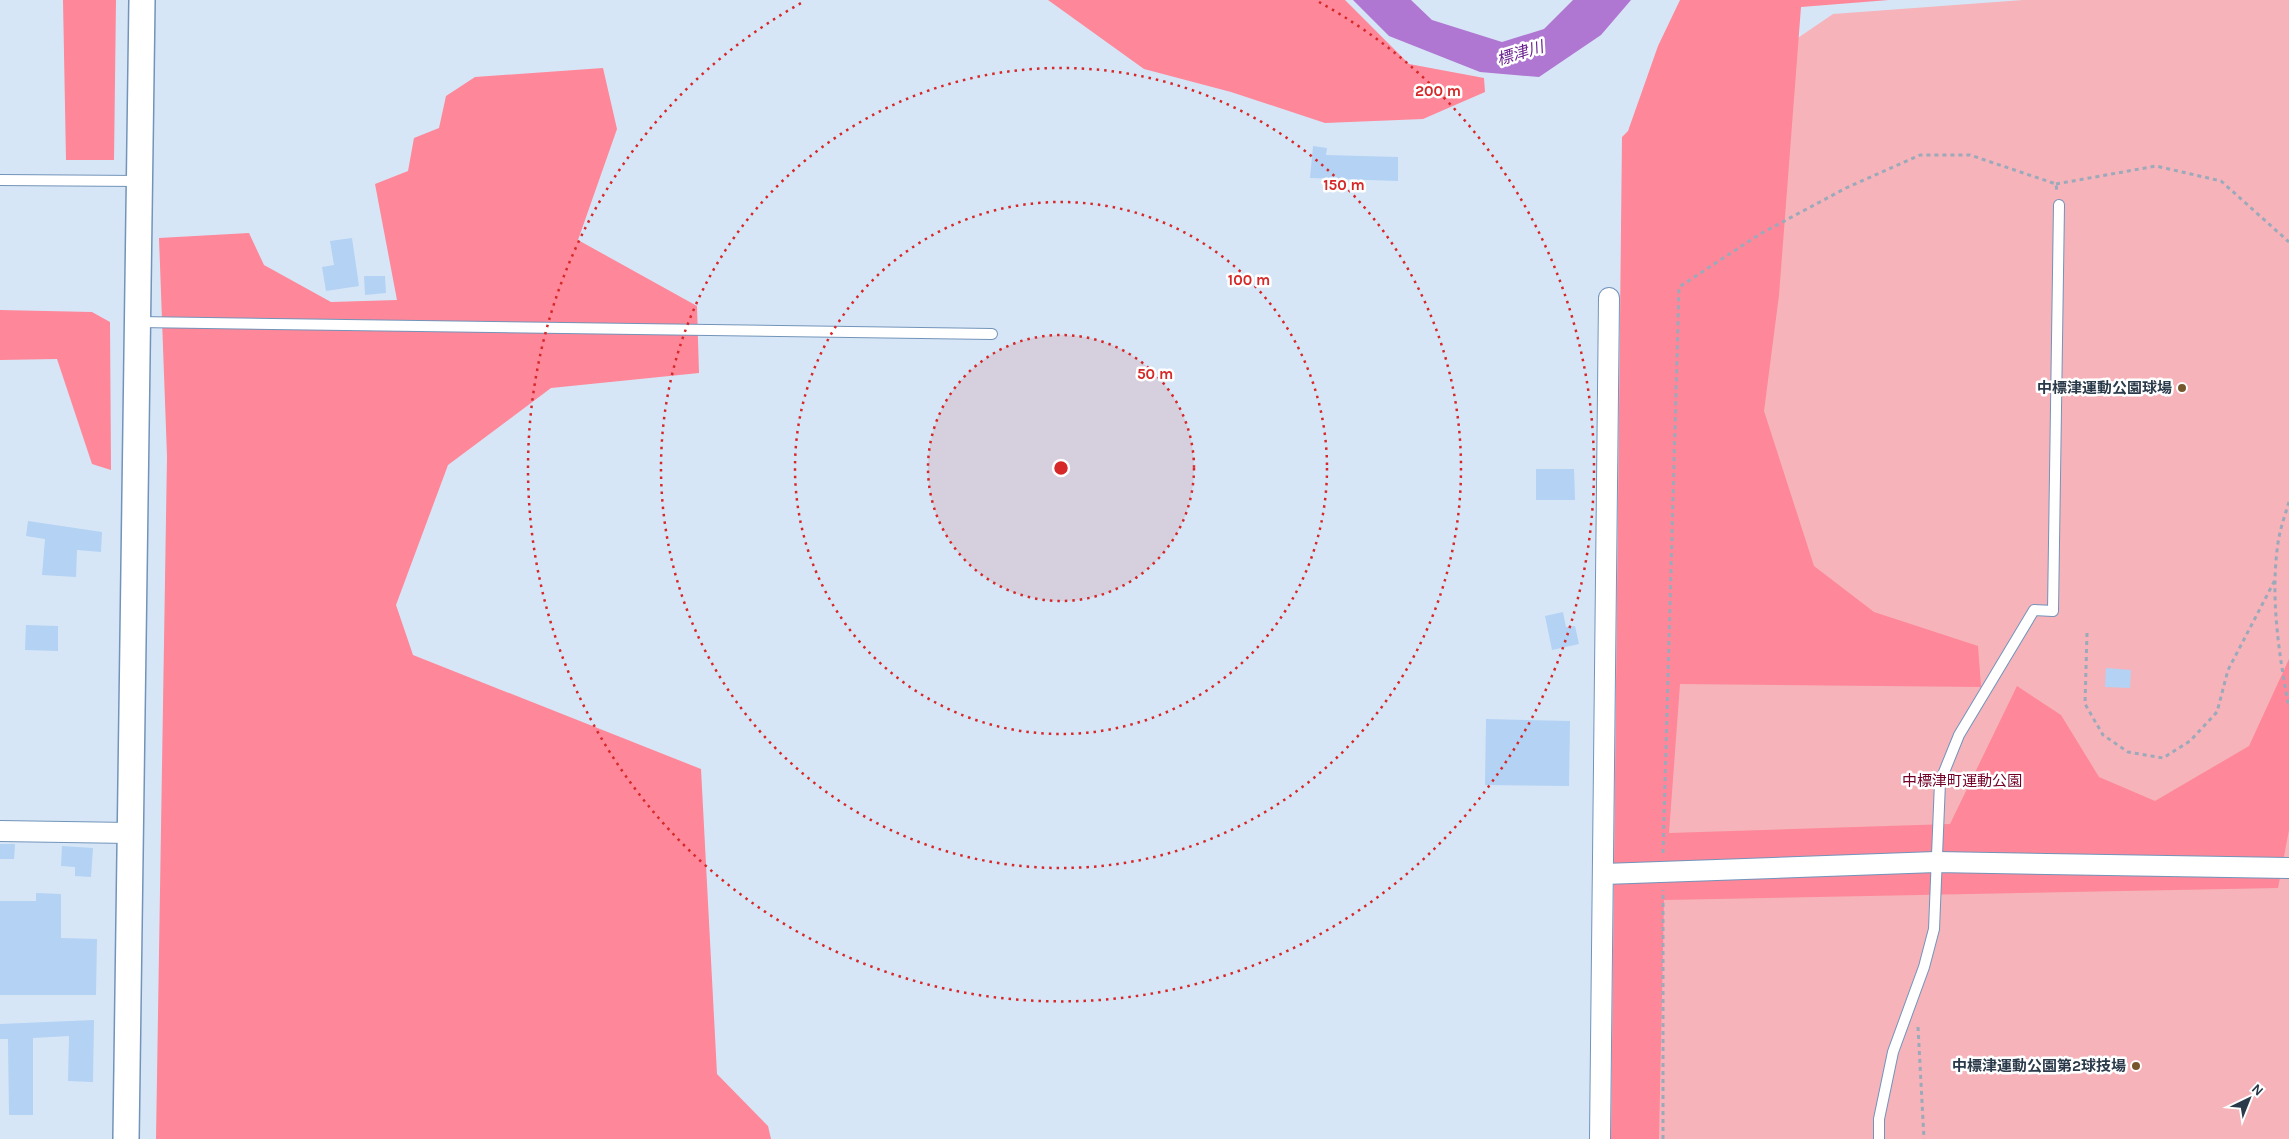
<svg xmlns="http://www.w3.org/2000/svg" width="2289" height="1139" font-family="Karla,'Noto Sans JP',sans-serif">
	<style>
		.green { fill: #f6b3ba }
		.forest { fill: #fe8799 }
		.water { fill: #af76d2 }
		.building { fill: #b3d2f4 }
		.lines { fill: none; stroke-linecap: round; stroke-linejoin: round }
		.service-casing { stroke: #7294ba; stroke-width: 12 }
		.minor-casing { stroke: #7294ba; stroke-width: 22 }
		.tertiary-casing { stroke: #7294ba; stroke-width: 28 }
		.path { stroke: #9baaba; stroke-width: 3; stroke-dasharray: 4 4; stroke-linecap: butt }
		.service { stroke: #fff; stroke-width: 10 }
		.minor { stroke: #fff; stroke-width: 20 }
		.tertiary { stroke: #fff; stroke-width: 25 }
		.ring { fill: none; stroke: #d62828; stroke-width: 2.5; stroke-dasharray: 2.5 5 }
		.poi-dot { fill: #76562c; stroke: #fff; stroke-width: 2 }
		.labels { text-anchor: middle; dominant-baseline: central; stroke-width: 5; stroke-linejoin: round; paint-order: stroke }
		.poi-label { font-size: 15px; font-weight: bold; fill: #2b3a4a; stroke: #fff; text-anchor: end }
		.park-label { font-size: 15px; fill: #720128; stroke: #fff }
		.water-label { font-size: 16px; font-style: italic; fill: #6b2290; stroke: #fff }
		.centre { fill: #d62828; stroke: #fff; stroke-width: 2.5 }
		.ring-label { font-size: 15px; text-anchor: middle; font-weight: bold; fill: #d62828; stroke: #fff; stroke-width: 5; stroke-linejoin: round; paint-order: stroke }
	</style>
	<rect width="100%" height="100%" fill="#d7e6f6"/>
	<path class="green" d="M2023,0h266v1139h-657l12,-996 189,-129z"/>
	<path class="forest" d="M63,0h53l-2,160h-48z
		M1048,0h297l64,64 75,14 1,14 -62,27 -98,4 -94,-31 -87,-23z
		M1680,0h209l-88,7 -22,288 -15,116 50,155 60,46 104,34 3,41 -301,-3 -11,149 281,-9 67,-138 44,29 38,62 56,24 94,-55 40,-87v171l-11,58 -614,12 -5,239h-48l11,-1002 6,-6 30,-85z
		M603,68l14,61 -39,111 119,66 2,67 -148,15 -103,77 -52,140 17,50 288,114 16,305 51,52 3,13h-615l11,-683 -8,-218 90,-5 15,32 67,37 66,-2 -22,-116 33,-13 6,-33 25,-10 7,-32 29,-19z
		M0,310l92,2 18,10 1,148 -19,-6 -35,-105 -57,1z"/>
	<path class="water" d="M1353,0h58l21,20 70,22 42,-13 29,-29h58l-30,35 -62,42 -59,-5 -91,-36z"/>
	<path class="building" d="M1313,146l14,2 -1,7 72,2v24l-88,-3z
		M352,238l7,48 -33,5 -4,-24 12,-2 -4,-24z
		M364,276h21l1,17 -21,2z
		M1536,469h38l1,31h-39z
		M28,521l74,11 -1,20 -24,-2 -1,27 -34,-2 3,-36 -19,-3z
		M1563,612l3,15 9,-1 4,18 -27,6 -7,-34z
		M26,625l32,1v25l-33,-1z
		M2106,668l25,2 -1,18 -25,-1z
		M1486,719l84,2 -1,65 -84,-1z
		M0,844h15l-1,15h-14z
		M62,846l31,2 -2,29 -16,-1v-9l-14,-1z
		M36,893l25,1v44l36,1 -1,56h-96v-94h36z
		M94,1020l-1,62 -25,-1 1,-45 -36,2v77h-24l-1,-76h-8v-15z"/>
	<g class="lines">
		<g class="service-casing">
			<path id="service" d="M0,180l139,1
				M138,322l854,12
				M1879,1139v-20l14,-67 31,-85 10,-38 6,-147 19,-47 75,-125 19,1 6,-406"/>
		</g>
		<g class="minor-casing">
			<path id="minor" d="M0,831l130,2
				M1604,874l332,-12 353,6
				M1600,1139l9,-841"/>
		</g>
		<g class="tertiary-casing">
			<path id="tertiary" d="M126,1139l16,-1139"/>
		</g>
		<path class="path" d="M2056,184l100,-18 65,15 68,61
			M2289,502c-4,13 -9,27 -11,41 -8,54 1,112 11,165
			M2087,633l-2,71 18,31 25,17 35,6 27,-17 27,-29 11,-42 47,-90
			M1663,853l16,-566 81,-53 86,-46 74,-33h50l86,29 1,9
			M1918,1027l6,112
			M1663,1139v-249"/>
		<use href="#service" class="service"/>
		<use href="#minor" class="minor"/>
		<use href="#tertiary" class="tertiary"/>
	</g>
	<circle cx="1061" cy="468" r="133" fill="#d62828" fill-opacity=".12"/>
	<g class="ring">
		<circle cx="1061" cy="468" r="133"/>
		<circle cx="1061" cy="468" r="266"/>
		<circle cx="1061" cy="468" r="400"/>
		<path d="M1319 2A533 533 0 1 1 803 2"/>
	</g>
	<g class="poi-dot">
		<circle cx="2182" cy="388" r="5"/>
		<circle cx="2136" cy="1066" r="5"/>
	</g>
	<g class="labels">
		<g class="poi-label">
			<text x="2172" y="388">中標津運動公園球場</text>
			<text x="2126" y="1066">中標津運動公園第2球技場</text>
		</g>
		<g class="park-label">
			<text x="1962" y="781">中標津町運動公園</text>
		</g>
		<g class="water-label">
			<text transform="translate(1520 53) rotate(-17)">標津川</text>
		</g>
	</g>
	<circle cx="1061" cy="468" r="8" class="centre"/>
	<g class="ring-label">
		<text x="1438" y="96">200 m</text>
		<text x="1344" y="190">150 m</text>
		<text x="1249" y="285">100 m</text>
		<text x="1155" y="379">50 m</text>
	</g>
	<g transform="translate(2249 1099) rotate(43)" stroke="#ffffff" stroke-width="4" paint-order="stroke">
	<path d="M0-4L9 19L0 12L-9 19Z" fill="#2b3a4a"/>
	<text y="-8" font-size="14" font-weight="bold" text-anchor="middle" fill="#2b3a4a">N</text>
	</g>
</svg>
